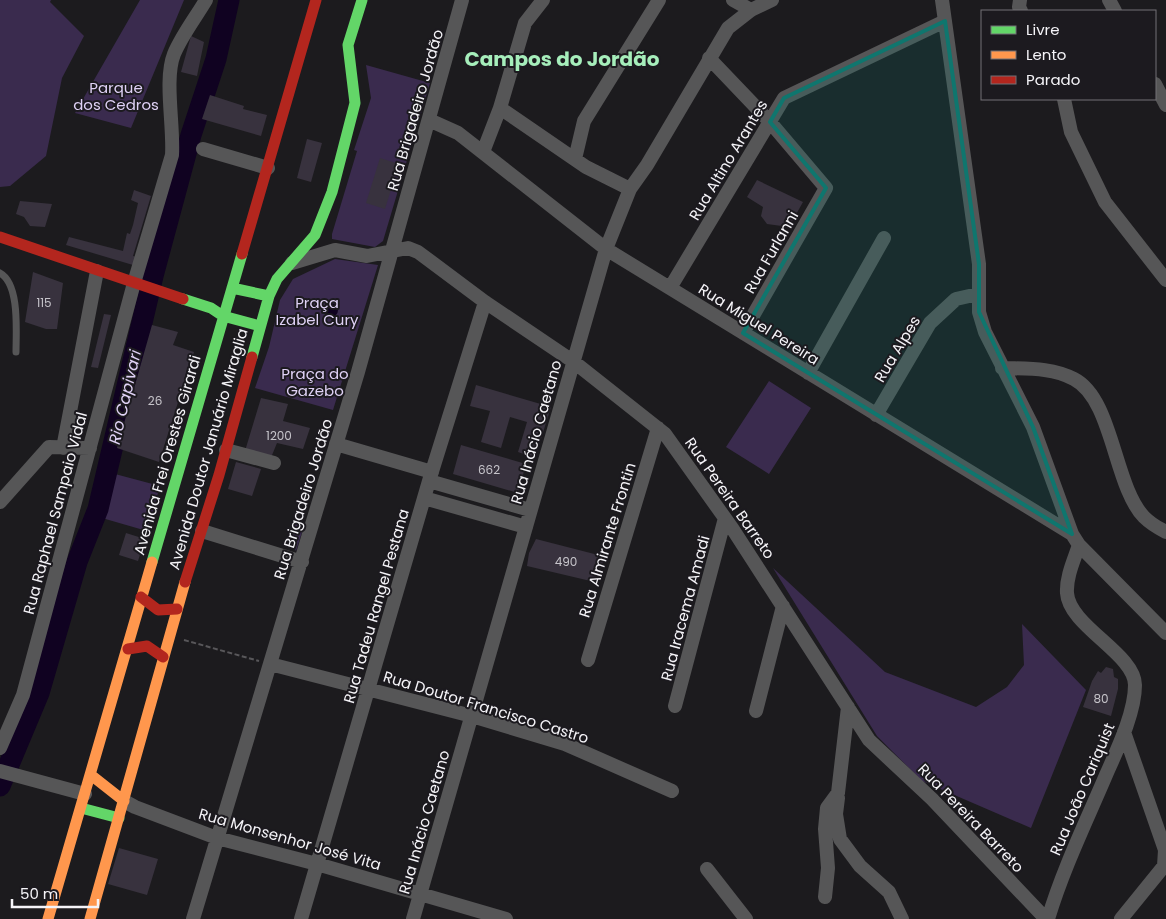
<svg xmlns="http://www.w3.org/2000/svg" width="1166" height="919" font-family="Poppins,sans-serif">
	<style>
		.green { fill: #3a2b4e }
		.water { fill: #100221 }
		.lines { fill: none; stroke-linecap: round; stroke-linejoin: round }
		.river { stroke: #100221; stroke-width: 21 }
		.building { fill: #38323e }
		.path { stroke: #58575a; stroke-width: 2; stroke-dasharray: 5 2.5; stroke-linecap: butt }
		.lane { stroke: #565657; stroke-width: 7 }
		.street { stroke: #565657; stroke-width: 14 }
		.fast { stroke: #63d668; stroke-width: 11 }
		.slow { stroke: #ff974d; stroke-width: 11 }
		.jam { stroke: #b3261e; stroke-width: 11 }
		.marked { fill: #0f766e; fill-opacity: 0.2; stroke: #0f766e; stroke-width: 4; stroke-linejoin: round }
		.labels { text-anchor: middle; dominant-baseline: central; stroke-width: 4; stroke-linejoin: round; paint-order: stroke }
		.number-label { font-size: 12px; fill: #c6c4ca }
		.park-label { font-size: 15px; fill: #dfd1f5; stroke: #1c1a1f }
		.street-label { font-size: 15px; fill: #f5f4f8; stroke: #1c1a1f }
		.water-label { font-size: 16px; font-style: italic; fill: #e0d2f6; stroke: #1c1a1f }
		.district-label { font-size: 20px; font-weight: bold; fill: #a6eebb; stroke: #1c1a1f }
	</style>
	<rect width="100%" height="100%" fill="#1c1b1e"/>
	<path class="green" d="M0,0h51l-1,2 34,34 -22,42 -16,78 -36,30 -10,1z
		M140,0h44l-53,128 -56,-15z
		M366,65l64,18 -47,158 -8,6 -43,-8v-5l25,-83 -3,-1 17,-52z
		M335,259l43,6 -45,145 -78,-22 14,-41 11,-47 13,-21z
		M769,381l42,27 -42,66 -43,-27z
		M115,474l45,12 -13,45 -45,-13z
		M294,523l10,3 -8,25 -8,-13z
		M773,568l112,104 91,35 31,-20 17,-22 -2,-41 64,66 -55,138 -109,-47 -45,-45z"/>
	<path class="water" d="M324 310a7 7 0 1 1 14 0a7 7 0 1 1-14 0Z"/>
	<g class="lines">
		<path class="river" d="M0,786l39,-93 38,-131 21,-53 55,-233 38,-141 25,-76 13,-59"/>
	</g>
	<path class="building" d="M191,36l13,6 -7,34 -16,-4z
		M210,95l34,11 -1,3 24,6 -6,21 -59,-17z
		M307,139l15,4 -11,39 -14,-4z
		M380,158l19,6 -14,45 -19,-6z
		M757,180l46,22 -14,25 -22,-3 -6,-8 2,-9 -16,-10z
		M134,190l17,6 -18,60 4,1 -4,8 -67,-20 3,-8 54,14 4,-18 3,1 3,-9 5,-22 -7,-3z
		M20,201l32,3 -7,23 -15,-1 -6,-9 -8,-3z
		M33,272l30,11 -6,46h-11l-21,-7z
		M104,314l7,1 -13,53 -7,-1z
		M152,325l26,7 -5,13 21,7 -35,110 -42,-14z
		M476,385l75,22 -16,51 -17,-6 9,-30 -17,-5 -9,31 -20,-6 9,-31 -20,-5z
		M261,398l27,6 -5,17 27,7 -7,21 -26,-6 -7,17 -25,-9z
		M461,445l65,19 -8,29 -65,-19z
		M236,462l25,7 -9,27 -24,-7z
		M126,533l19,6 -7,22 -19,-6z
		M536,539l70,18 -6,12 -1,14 -72,-17 2,-13z
		M1106,667l7,2 1,8 4,2v10l-7,27 -28,-9 9,-26 6,-10 3,2z
		M119,848l39,11 -11,36 -39,-11z"/>
	<g class="lines">
		<path class="path" d="M184,640l75,21"/>
		<path class="lane" d="M0,273c20,11 16,59 16,79"/>
		<path class="street" d="M733,0l18,10
			M942,0l37,264v48l6,20 48,95 39,107
			M1020,0l-1,7 2,4
			M1109,0l6,11
			M709,58l61,64 56,66 -83,145
			M1155,84l11,21
			M1064,99l7,33 34,70 61,78
			M500,108l86,59 44,22
			M429,120l29,13 148,116 466,285 7,11 87,88
			M203,149l65,19
			M483,152l17,-44 25,-85 18,-23
			M575,159l9,-38 75,-121
			M292,263l43,-13 32,6 41,-8 10,4 67,50 89,60 91,72 67,94 137,212 63,59 114,120
			M670,288l114,-190 161,-77
			M1002,368c24,1 49,-1 72,11 39,20 40,107 70,138 6,6 14,11 22,15
			M808,373l76,-135
			M876,415l54,-92 26,-24 22,-5
			M336,444l96,28
			M63,448l34,-177
			M226,450l48,13
			M429,481l101,29
			M424,498l102,29
			M0,502l49,-55 41,1
			M202,531l100,31
			M588,660l70,-232
			M270,664l202,52 93,28 107,47
			M675,706l50,-188
			M756,711l27,-105
			M0,748l23,-53 111,-412 38,-128c2,-29 -8,-76 2,-101 8,-19 22,-37 32,-54
			M0,771l85,23
			M838,798l-2,16 4,25 20,27 29,26 13,27
			M124,801l11,6 82,31 100,26 189,55
			M707,869l39,50
			M825,897l3,-29 -3,-39 2,-21 11,-15 10,-86
			M193,919l165,-547 104,-372
			M301,919l128,-438 56,-179
			M413,919l193,-670 24,-60 17,-24 81,-137 23,-18 21,-10
			M1048,919c15,-50 38,-97 58,-144 11,-25 29,-62 29,-90 0,-31 -66,-59 -68,-92 -1,-16 7,-33 12,-48
			M1121,919l43,-53 1,-16 -41,-118"/>
		<path class="fast" d="M232,288l37,8
			M183,299l28,9 12,8 37,10
			M252,357l17,-61 8,-17 38,-44 17,-43 23,-89 -7,-58 14,-45
			M152,562l90,-308
			M81,808l38,10"/>
		<path class="slow" d="M91,775l33,26
			M48,919l104,-357
			M90,919l95,-337"/>
		<path class="jam" d="M0,237l183,62
			M242,254l74,-254
			M185,582l34,-107 33,-118
			M141,597l17,13 19,-1
			M128,649l19,-3 16,11"/>
	</g>
	<path class="marked" d="M945,21l34,243v48l54,115 39,107 -329,-201 83,-145 -56,-66 14,-24z"/>
	<g class="labels">
		<g class="number-label">
			<text x="44" y="302">115</text>
			<text x="155" y="400">26</text>
			<text x="279" y="435">1200</text>
			<text x="489" y="469">662</text>
			<text x="566" y="561">490</text>
			<text x="1101" y="698">80</text>
		</g>
		<g class="park-label">
			<text x="116" y="87">Parque<tspan x="116" dy="17">dos Cedros</tspan></text>
			<text x="317" y="302">Praça<tspan x="317" dy="17">Izabel Cury</tspan></text>
			<text x="315" y="373">Praça do<tspan x="315" dy="17">Gazebo</tspan></text>
		</g>
		<g class="street-label">
			<text transform="translate(415 110) rotate(-74)">Rua Brigadeiro Jordão</text>
			<text transform="translate(728 160) rotate(-59)">Rua Altino Arantes</text>
			<text transform="translate(771 252) rotate(-60)">Rua Furlanni</text>
			<text transform="translate(759 324) rotate(32)">Rua Miguel Pereira</text>
			<text transform="translate(897 349) rotate(-59)">Rua Alpes</text>
			<text transform="translate(536 432) rotate(-74)">Rua Inácio Caetano</text>
			<text transform="translate(208 449) rotate(-74)">Avenida Doutor Januário Miraglia</text>
			<text transform="translate(167 455) rotate(-74)">Avenida Frei Orestes Girardi</text>
			<text transform="translate(730 498) rotate(55)">Rua Pereira Barreto</text>
			<text transform="translate(303 499) rotate(-73)">Rua Brigadeiro Jordão</text>
			<text transform="translate(55 513) rotate(-75)">Rua Raphael Sampaio Vidal</text>
			<text transform="translate(607 540) rotate(-73)">Rua Almirante Frontin</text>
			<text transform="translate(376 606) rotate(-74)">Rua Tadeu Rangel Pestana</text>
			<text transform="translate(685 608) rotate(-75)">Rua Iracema Amadi</text>
			<text transform="translate(486 707) rotate(17)">Rua Doutor Francisco Castro</text>
			<text transform="translate(1082 789) rotate(-67)">Rua João Cariquist</text>
			<text transform="translate(971 818) rotate(46)">Rua Pereira Barreto</text>
			<text transform="translate(424 822) rotate(-74)">Rua Inácio Caetano</text>
			<text transform="translate(290 839) rotate(16)">Rua Monsenhor José Vita</text>
		</g>
		<g class="water-label">
			<text transform="translate(125 397) rotate(-77)">Rio Capivari</text>
		</g>
		<g class="district-label">
			<text x="562" y="59">Campos do Jordão</text>
		</g>
	</g>
	<rect x="981" y="10" width="175" height="90" fill="#1c1a1f" stroke="#737176"/>
	<rect x="991" y="26" width="25" height="8" fill="#63d668" stroke="#737176"/>
	<text x="1026" y="35" font-size="15" fill="#f5f4f8">Livre</text>
	<rect x="991" y="51" width="25" height="8" fill="#ff974d" stroke="#737176"/>
	<text x="1026" y="60" font-size="15" fill="#f5f4f8">Lento</text>
	<rect x="991" y="76" width="25" height="8" fill="#b3261e" stroke="#737176"/>
	<text x="1026" y="85" font-size="15" fill="#f5f4f8">Parado</text>
	<path d="M12 899v8h86v-8" fill="none" stroke="#f5f4f8" stroke-width="2.5"/>
	<text x="20" y="899" font-size="15" fill="#f5f4f8" stroke="#1c1a1f" stroke-width="4" paint-order="stroke">50 m</text>
</svg>
